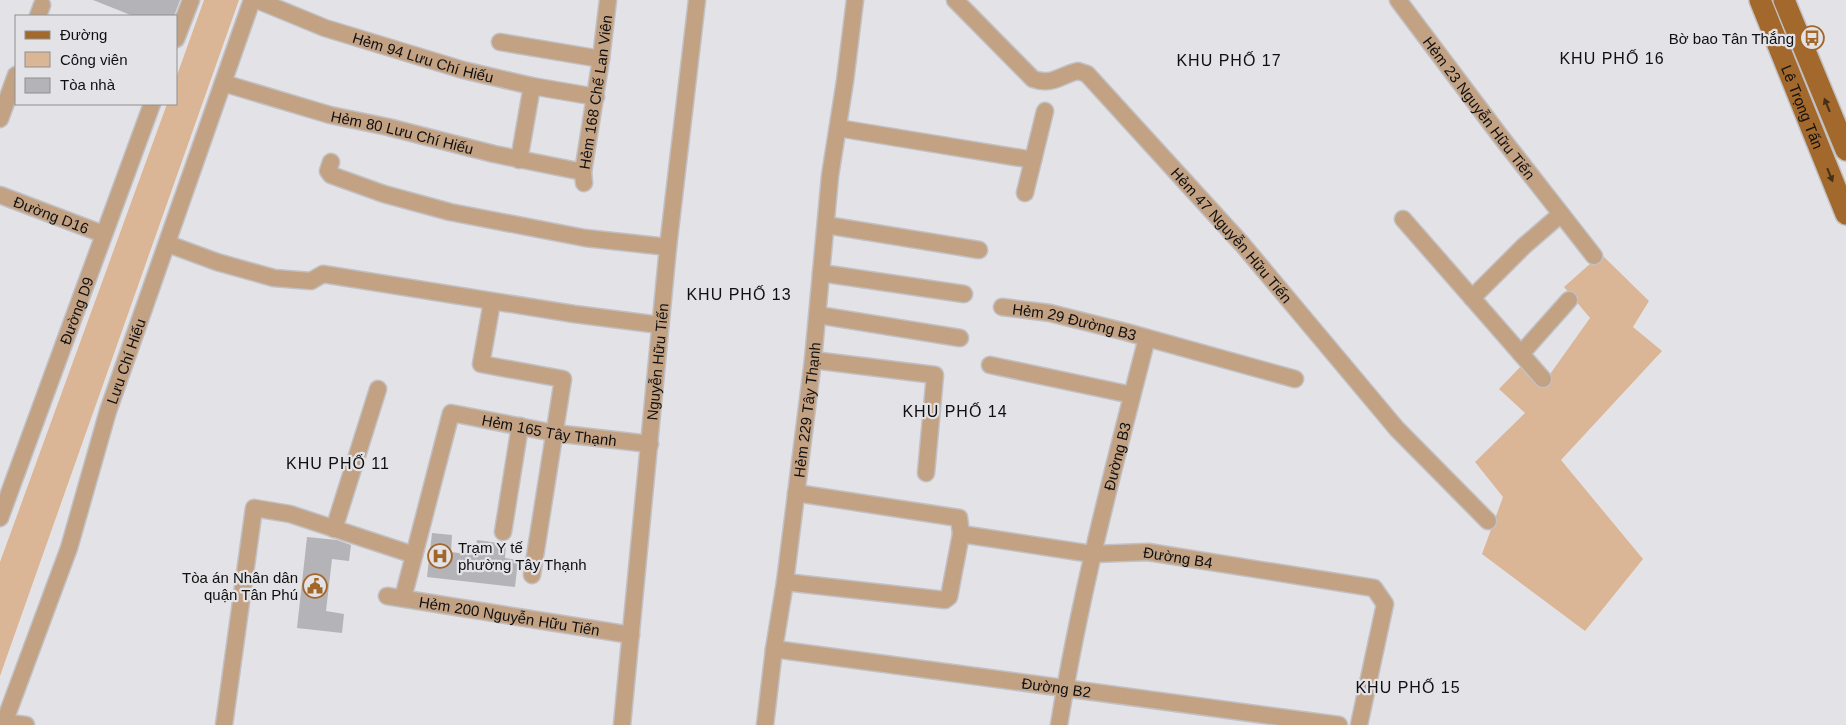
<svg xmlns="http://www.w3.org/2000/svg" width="1846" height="725" font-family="Arial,sans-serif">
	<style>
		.green { fill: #dab697 }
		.building { fill: #b4b4b8 }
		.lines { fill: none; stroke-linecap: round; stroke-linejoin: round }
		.minor-casing { stroke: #c1c1c5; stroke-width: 19 }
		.major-casing { stroke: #c1c1c5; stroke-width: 24 }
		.minor { stroke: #c3a284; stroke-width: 16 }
		.major { stroke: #a3682b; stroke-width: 21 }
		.oneway { fill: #432f1a }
		.labels { text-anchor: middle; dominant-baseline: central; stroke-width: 4.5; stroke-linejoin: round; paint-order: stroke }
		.poi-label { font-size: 15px; fill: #101011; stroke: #e3e3e7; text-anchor: end }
		.street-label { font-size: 15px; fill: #101011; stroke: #e3e3e7 }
		.neighbourhood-label { font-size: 16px; letter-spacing: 1px; fill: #101011; stroke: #e3e3e7 }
	</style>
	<rect width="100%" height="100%" fill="#e3e3e7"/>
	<path class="green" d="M204,0h35l-239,676v-114l167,-458h9v-26z
		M1601,254l48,47 -16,26 29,24 -101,109 82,99 -58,72 -103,-77 21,-57 -28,-35 50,-49 -26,-24 25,-26 19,21 47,-66 -26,-31z"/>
	<path class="building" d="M93,0h87l-6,16h-41z
		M432,533l20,2 -1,17 24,3 2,-15 29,4 -1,14 13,2 -3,27 -88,-10z
		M307,537l30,3 14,5 -2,16 -17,-2 -6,52 18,3 -2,19 -45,-5z"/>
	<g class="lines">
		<g class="minor-casing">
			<g id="minor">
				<path id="s1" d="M257,0l68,28 138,42 69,16 64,11"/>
				<path id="s2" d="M955,0l78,79c20,7 27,-4 45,-8l9,3 155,170 155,185 91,92"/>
				<path id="s3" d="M1398,0l103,137 93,119"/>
				<path d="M38,16l4,-11"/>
				<path d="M176,39l15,-39"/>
				<path d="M500,42l101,17"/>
				<path id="s4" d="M223,83l107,32 58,12 106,27 89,18"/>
				<path d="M0,119l16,-44"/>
				<path d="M838,128l195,32"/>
				<path d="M519,160l13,-74"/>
				<path d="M331,162l-3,9 3,4 53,19 66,18 135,26 83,9"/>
				<path id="s5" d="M584,183l-1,-11 18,-113 7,-59"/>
				<path d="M1025,193l20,-82"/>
				<path id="s6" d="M0,195l103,39"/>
				<path d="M1403,219l140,160"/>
				<path d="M826,225l153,25"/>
				<path d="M168,244l49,18 57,16 37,3 12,-7 251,40 86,11"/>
				<path d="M821,273l143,21"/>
				<path d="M1472,298l52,-52 37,-32"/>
				<path d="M492,302l-11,62 82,15 -31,196"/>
				<path id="s7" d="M1002,307l48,6 76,19 169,47"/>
				<path d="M818,315l142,23"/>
				<path d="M1521,354l48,-54"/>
				<path d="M813,360l122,15 -9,98"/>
				<path d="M990,365l142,30"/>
				<path id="s8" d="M0,518l152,-414"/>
				<path d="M334,529l44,-140"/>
				<path d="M503,532l17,-106"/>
				<path id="s9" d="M961,534l131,20 56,-2 226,36 11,16 -26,121"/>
				<path d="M785,582l160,18 4,-3 12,-63 -2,-16 -163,-25"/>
				<path id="s10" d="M387,596l244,39"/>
				<path id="s11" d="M403,598l48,-185 103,20 96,11"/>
				<path id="s12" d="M774,649l565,76"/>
				<path d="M0,722l26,3"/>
				<path id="s13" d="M4,723l65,-175 39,-137 144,-411"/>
				<path d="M224,725l30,-217 36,6 124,41"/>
				<path id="s14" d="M622,725l46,-478 29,-247"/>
				<path id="s15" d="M765,725l9,-76 11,-67 28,-222 17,-184 15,-95 10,-81"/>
				<path id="s16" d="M1059,725c21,-131 55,-259 88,-387"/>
			</g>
		</g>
		<g class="major-casing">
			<g id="major">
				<path id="s17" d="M1760,0l86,214"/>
				<path d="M1784,0l62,150"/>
			</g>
		</g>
		<use href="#minor" class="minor"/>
		<use href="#major" class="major"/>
	</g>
	<defs><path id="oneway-solid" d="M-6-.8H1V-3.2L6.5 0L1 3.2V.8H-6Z" transform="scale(1.25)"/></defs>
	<g class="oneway">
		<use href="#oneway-solid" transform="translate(1827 105) rotate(-112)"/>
		<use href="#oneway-solid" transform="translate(1830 175) rotate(68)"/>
	</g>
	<defs>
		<g id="bus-ring" transform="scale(1.25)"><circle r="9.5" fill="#e3e3e7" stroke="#a26728" stroke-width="1.5"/><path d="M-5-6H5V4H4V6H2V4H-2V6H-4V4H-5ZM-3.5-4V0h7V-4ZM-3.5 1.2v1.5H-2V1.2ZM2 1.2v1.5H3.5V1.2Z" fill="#a26728"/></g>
		<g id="hospital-ring" transform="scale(1.25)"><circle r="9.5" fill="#e3e3e7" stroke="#a26728" stroke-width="1.5"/><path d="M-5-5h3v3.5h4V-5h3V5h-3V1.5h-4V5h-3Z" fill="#a26728"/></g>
		<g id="civic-ring" transform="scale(1.25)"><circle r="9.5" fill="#e3e3e7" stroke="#a26728" stroke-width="1.5"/><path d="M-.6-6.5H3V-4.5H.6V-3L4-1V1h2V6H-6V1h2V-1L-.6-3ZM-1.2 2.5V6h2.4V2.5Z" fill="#a26728"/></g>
	</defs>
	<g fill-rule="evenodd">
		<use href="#bus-ring" x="1812" y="38"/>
		<use href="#hospital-ring" x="440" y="556"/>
		<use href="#civic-ring" x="315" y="586"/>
	</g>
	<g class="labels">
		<g class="poi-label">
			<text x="1794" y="38">Bờ bao Tân Thắng</text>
			<text x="458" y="547" text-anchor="start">Trạm Y tế<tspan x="458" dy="17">phường Tây Thạnh</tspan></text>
			<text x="298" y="577">Tòa án Nhân dân<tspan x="298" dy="17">quận Tân Phú</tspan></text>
		</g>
		<g class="street-label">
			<text stroke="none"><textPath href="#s1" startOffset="176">Hẻm 94 Lưu Chí Hiếu</textPath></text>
			<text stroke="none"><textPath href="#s5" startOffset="92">Hẻm 168 Chế Lan Viên</textPath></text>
			<text stroke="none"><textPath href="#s3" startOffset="135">Hẻm 23 Nguyễn Hữu Tiến</textPath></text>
			<text stroke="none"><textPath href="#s17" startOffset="115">Lê Trọng Tấn</textPath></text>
			<text stroke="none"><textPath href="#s4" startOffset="186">Hẻm 80 Lưu Chí Hiếu</textPath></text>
			<text stroke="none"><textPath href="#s6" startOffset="55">Đường D16</textPath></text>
			<text stroke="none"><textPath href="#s2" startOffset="384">Hẻm 47 Nguyễn Hữu Tiến</textPath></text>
			<text stroke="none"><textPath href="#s8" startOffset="221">Đường D9</textPath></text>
			<text stroke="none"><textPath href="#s7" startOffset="74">Hẻm 29 Đường B3</textPath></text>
			<text stroke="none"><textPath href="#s13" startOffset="382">Lưu Chí Hiếu</textPath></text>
			<text stroke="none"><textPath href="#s14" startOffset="365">Nguyễn Hữu Tiến</textPath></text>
			<text stroke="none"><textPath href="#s15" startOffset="318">Hẻm 229 Tây Thạnh</textPath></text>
			<text stroke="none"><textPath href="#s11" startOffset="291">Hẻm 165 Tây Thạnh</textPath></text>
			<text stroke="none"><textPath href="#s16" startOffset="275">Đường B3</textPath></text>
			<text stroke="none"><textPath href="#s9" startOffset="219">Đường B4</textPath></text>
			<text stroke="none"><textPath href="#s10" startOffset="124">Hẻm 200 Nguyễn Hữu Tiến</textPath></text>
			<text stroke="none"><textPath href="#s12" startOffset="285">Đường B2</textPath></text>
		</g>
		<g class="neighbourhood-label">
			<text x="1612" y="58">KHU PHỐ 16</text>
			<text x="1229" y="60">KHU PHỐ 17</text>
			<text x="739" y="294">KHU PHỐ 13</text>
			<text x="955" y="411">KHU PHỐ 14</text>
			<text x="338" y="463">KHU PHỐ 11</text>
			<text x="1408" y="687">KHU PHỐ 15</text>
		</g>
	</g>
	<rect x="15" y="15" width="162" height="90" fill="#e3e3e7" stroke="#8f8f91"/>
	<rect x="25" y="31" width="25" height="8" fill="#a3682b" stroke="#8f8f91"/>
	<text x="60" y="40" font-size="15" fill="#101011">Đường</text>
	<rect x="25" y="52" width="25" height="15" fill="#dab697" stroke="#8f8f91"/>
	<text x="60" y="65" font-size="15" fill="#101011">Công viên</text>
	<rect x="25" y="78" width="25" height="15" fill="#b4b4b8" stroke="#8f8f91"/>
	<text x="60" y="90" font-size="15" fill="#101011">Tòa nhà</text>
</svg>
